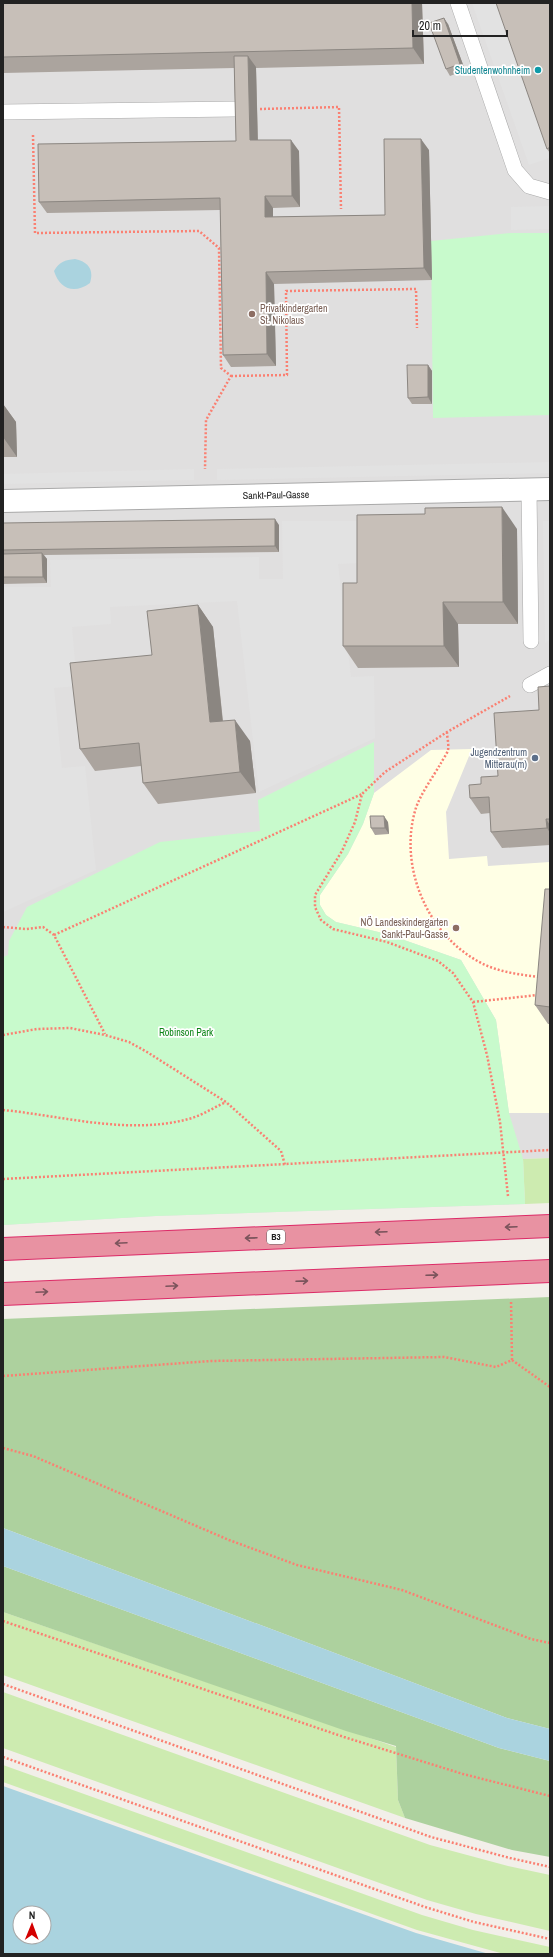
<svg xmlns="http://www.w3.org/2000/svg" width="553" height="1957" font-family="'Archivo Narrow',sans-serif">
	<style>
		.residential { fill: #e0dfdf }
		.education { fill: #ffffe5 }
		.grass { fill: #cdebb0 }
		.forest { fill: #add19e }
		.park { fill: #c8facc }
		.parking { fill: #e2e2e2 }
		.water { fill: #aad3df; fill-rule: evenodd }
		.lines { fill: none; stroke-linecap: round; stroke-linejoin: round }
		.lane-casing { stroke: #a9a9a9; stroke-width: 16 }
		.street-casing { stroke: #a9a9a9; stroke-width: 24 }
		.highway-casing { stroke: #dc2a67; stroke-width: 24 }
		.path { stroke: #fa8072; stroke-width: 2.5; stroke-dasharray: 2 2; stroke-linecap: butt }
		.lane { stroke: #fff; stroke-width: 15 }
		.street { stroke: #fff; stroke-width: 22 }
		.highway { stroke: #e892a2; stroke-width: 22 }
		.wall { fill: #aba49e }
		.shaded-wall { fill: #8b8681 }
		.building { fill: #c7bfb8; stroke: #8b8681 }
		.oneway { stroke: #7b545c }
		.culture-dot { fill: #0f9aa8; stroke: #fff; stroke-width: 1.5 }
		.education-dot { fill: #8d6e63; stroke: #fff; stroke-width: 1.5 }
		.service-dot { fill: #5c6f8a; stroke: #fff; stroke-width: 1.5 }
		.labels { text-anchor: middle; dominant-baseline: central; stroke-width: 3.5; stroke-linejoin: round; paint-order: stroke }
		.shield { fill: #fff; stroke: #646464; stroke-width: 1 }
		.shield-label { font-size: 9px; font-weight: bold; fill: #222 }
		.culture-label { font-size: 10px; fill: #0d838f; stroke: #fff; text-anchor: end }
		.education-label { font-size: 10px; fill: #785e54; stroke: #fff; text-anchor: start }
		.street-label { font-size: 10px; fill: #222; stroke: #fff }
		.service-label { font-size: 10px; fill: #4e5e75; stroke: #fff; text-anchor: end }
		.park-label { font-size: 10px; fill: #0c8416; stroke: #fff }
	</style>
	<rect width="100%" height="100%" fill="#f2efe9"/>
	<path class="residential" d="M3,3h547v1155l-27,1 2,45 -369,12 -153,9z"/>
	<path class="education" d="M472,749l-26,63 3,47 38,-3 1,10 62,-4v251h-41l-13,-93 -35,-60 -74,-26 -51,-12 -10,-7 -6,-10v-10l28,-41 15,-30 11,-31 57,-43z"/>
	<path class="grass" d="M550,1158v45l-25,1 -2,-45z
		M3,1612l393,135 2,53 7,18 -402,-143z
		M3,1692l427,153 78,21 42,9v56l-74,-17 -49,-14 -424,-152z
		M3,1765l419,150 51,15 77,17v7h-46l-87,-24 -414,-148z"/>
	<path class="forest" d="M550,1297v432l-43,-11 -504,-190v-209z
		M3,1566l496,182 51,13v96l-38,-7 -107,-32 -7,-18 -2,-54 -50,-15 -343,-119z"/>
	<path class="park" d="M511,233h39v182l-117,3 -2,-177z
		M374,742v51l-11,31 -15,30 -28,41v10l6,10 10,7 51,12 74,26 35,60 13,93 14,46 2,45 -369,12 -153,9v-268l5,-2 1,-14 18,-34 133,-65 100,-11 -2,-31z"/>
	<path class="parking" d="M472,3h25l53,155 -21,7z
		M550,206v23l-39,1v-23z
		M550,462v11l-333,7v-11z
		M194,469v11l-191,4v-10z
		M282,521h77l1,42 -22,1 13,113 23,-1 1,62 -116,54 -22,-191 -127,6 1,17 -39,3 5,59 -23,2 8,80 23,-2 11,104 -93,42v-325h48l-1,-27 209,-3v22h24z
		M543,521h7v119l-5,3z"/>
	<path class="water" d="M75,259c14,3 19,11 15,24 -15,11 -30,7 -36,-12 5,-9 11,-11 21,-12z
		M3,1528l504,190 43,11v32l-51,-13 -496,-182z
		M3,1786l413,147 73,21h-486zM20,1913h24v24h-24z"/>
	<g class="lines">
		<g class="lane-casing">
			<path id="lane" d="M458,3l57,167 14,16 21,6
				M3,112l233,-3
				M529,490l2,151
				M530,685l20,-11"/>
		</g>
		<g class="street-casing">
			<path id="street" d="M3,501l547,-12"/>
		</g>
		<g class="highway-casing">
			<path id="highway" d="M3,1249l547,-23
				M3,1294l547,-23"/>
		</g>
		<path class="path" d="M260,109l79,-2 2,102
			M33,135l2,98 164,-2 20,17 2,120 10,8 -25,44 -1,49
			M231,376l56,-1 -1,-84 130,-2 1,39
			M447,732c0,5 2,12 1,18 -1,4 -5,9 -7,13 -8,14 -22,33 -26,48 -17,60 16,132 75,156 16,6 33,8 50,10
			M3,927l23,2 17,-2 11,8 51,99
			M54,935l308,-141
			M473,1002l65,-7
			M3,1035l34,-6 33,-1 35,7 24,7 18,10 79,50 55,49 4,14
			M3,1110c61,6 128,26 189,8 12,-4 23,-11 34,-16
			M3,1179l547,-29
			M508,1196l-8,-74 -13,-67 -14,-53 -20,-29 -15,-12 -51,-19 -54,-13 -12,-9 -6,-13v-12l27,-44 13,-29 7,-28 23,-22 62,-40 63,-36
			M512,1360l38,27
			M3,1376l208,-15 233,-4 52,10 16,-7 -1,-60
			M3,1448l30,8 196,84 68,25 105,25 129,49 19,4
			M3,1621l341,116 119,37 87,22
			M3,1684l428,153 79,21 40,9
			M3,1757l422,150 49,15 76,17"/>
		<use href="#lane" class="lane"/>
		<use href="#street" class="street"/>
		<use href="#highway" class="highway"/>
	</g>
	<path class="wall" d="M3,3h419l2,61 -168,4 2,72 41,11 1,56 -27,1v9l112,-2 44,-65 3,130 -158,4 2,82 -45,1 -8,-12 -3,-145 -173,3 -8,-11 197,-61 -2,-73 -231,5z
		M550,3v150l-3,-4z
		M448,24l17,46 -15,6 -4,-7z
		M428,365l4,6v33h-20l-4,-6z
		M3,404l13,18 1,35h-14z
		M3,523l276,2v27l-235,3 3,4v24l-44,1z
		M517,529l1,95h-60l1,43 -101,1 -15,-22 14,-63z
		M198,605l15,22 10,94 27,20 6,52 -98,11 -15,-21 -2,-17 -46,5 -15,-22 72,-94z
		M550,686v159l-48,3 -11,-16 -1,-19 -9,1 -11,-16 11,-14 17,-8 41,-66z
		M388,822l1,12 -14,1 -4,-7z
		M550,889v135h-2l-13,-19z"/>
	<path class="shaded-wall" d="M412,3h10l2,61 -11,-16z
		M444,18l4,6 17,46 -5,-6z
		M248,56l8,11 2,85 -8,-12z
		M421,139l8,11 3,130 -8,-12z
		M291,140l8,11 1,56 -8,-11z
		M265,196l8,12v21l-8,-12z
		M266,272l8,12 2,82 -9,-12z
		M428,365l4,6v33l-4,-7z
		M3,404l13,18 1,35 -14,-20z
		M502,507l15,22 1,95 -15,-22z
		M275,519l4,6v27l-4,-6z
		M42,553l5,6v24l-4,-6z
		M443,602l15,22 1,43 -15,-21z
		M198,605l15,22 12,117 -15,-22z
		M235,720l15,21 6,52 -16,-21z
		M384,816l4,6 1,12 -4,-6z
		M546,819l4,6v8l-3,-5z"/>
	<path class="building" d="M3,3h409l1,45 -410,9z
		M496,3h54v144l-3,2z
		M444,18l16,46 -14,5 -17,-46z
		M234,56h14l2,84h41l1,56h-27v21l120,-2 -1,-76h37l3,129 -158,4 1,82 -44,1 -3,-157 -181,4 -1,-58 198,-3z
		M407,365h21v32l-20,1z
		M502,507l1,95h-60l1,44h-101v-63h14v-68l68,-1v-6z
		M275,519v27l-272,4v-27z
		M42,553l1,24h-40v-23z
		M198,605l12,117 25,-2 5,52 -97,11 -4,-40 -59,6 -10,-86 82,-8 -5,-44z
		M550,686v133h-4l1,9 -56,4 -2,-35 -19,1 -1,-13 12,-1v-7l17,-1 -4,-63 45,-3 -1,-23z
		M370,816h14l1,12h-14z
		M545,889h5v118l-15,-2z"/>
	<defs><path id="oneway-shaft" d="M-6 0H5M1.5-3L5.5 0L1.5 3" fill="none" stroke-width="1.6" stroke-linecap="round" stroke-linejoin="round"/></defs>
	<g class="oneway">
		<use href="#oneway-shaft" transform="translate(511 1227) rotate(178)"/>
		<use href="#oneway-shaft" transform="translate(381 1232) rotate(178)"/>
		<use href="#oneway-shaft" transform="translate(251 1238) rotate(178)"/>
		<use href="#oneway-shaft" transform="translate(121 1243) rotate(177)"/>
		<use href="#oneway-shaft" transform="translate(432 1275) rotate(-2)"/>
		<use href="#oneway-shaft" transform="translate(302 1281) rotate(-2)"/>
		<use href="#oneway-shaft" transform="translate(172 1286) rotate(-3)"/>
		<use href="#oneway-shaft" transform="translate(42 1292) rotate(-3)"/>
	</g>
	<circle class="culture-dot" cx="538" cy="70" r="4"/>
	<g class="education-dot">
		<circle cx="252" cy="314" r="4"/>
		<circle cx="456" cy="928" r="4"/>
	</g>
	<circle class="service-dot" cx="535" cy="758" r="4"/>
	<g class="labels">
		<rect class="shield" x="267" y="1230" width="18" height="14" rx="3"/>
		<g class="shield-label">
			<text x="276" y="1237">B3</text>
		</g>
		<g class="culture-label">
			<text x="530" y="70">Studentenwohnheim</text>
		</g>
		<g class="education-label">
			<text x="260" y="308">Privatkindergarten<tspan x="260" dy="12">St. Nikolaus</tspan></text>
			<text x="448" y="922" text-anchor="end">NÖ Landeskindergarten<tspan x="448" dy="12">Sankt-Paul-Gasse</tspan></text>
		</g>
		<g class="street-label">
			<text transform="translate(276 495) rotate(-1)">Sankt-Paul-Gasse</text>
		</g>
		<g class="service-label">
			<text x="527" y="752">Jugendzentrum<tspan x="527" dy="12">Mitterau(m)</tspan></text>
		</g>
		<g class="park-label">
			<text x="186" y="1032">Robinson Park</text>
		</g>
	</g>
	<rect width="553" height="1957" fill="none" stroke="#222222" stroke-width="8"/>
	<g transform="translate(32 1925) rotate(1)"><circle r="19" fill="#ffffff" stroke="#a7a7a7"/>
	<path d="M0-3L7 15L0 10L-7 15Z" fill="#d40000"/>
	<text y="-6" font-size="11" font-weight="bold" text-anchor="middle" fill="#222222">N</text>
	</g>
	<path d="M413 30v6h94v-6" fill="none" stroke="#222222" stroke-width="2"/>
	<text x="419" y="30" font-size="12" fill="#222222" stroke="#ffffff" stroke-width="3" paint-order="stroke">20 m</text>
</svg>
